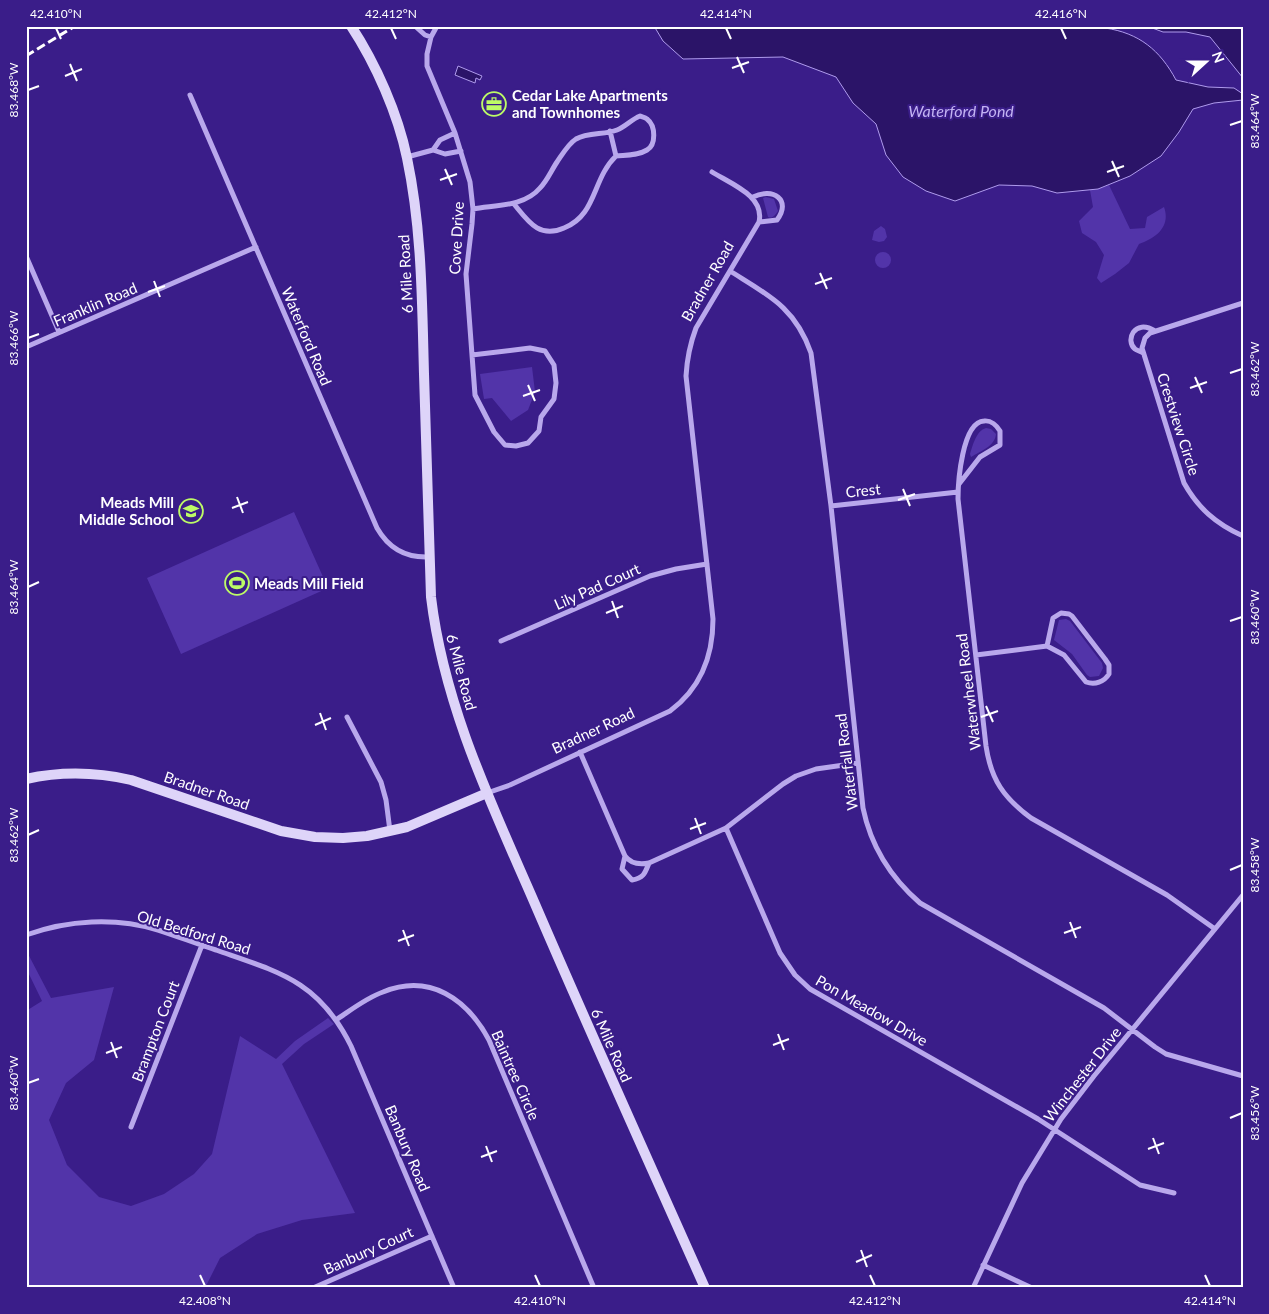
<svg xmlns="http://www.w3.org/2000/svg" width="1269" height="1314" font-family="Lato,sans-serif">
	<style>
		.green { fill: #5234a9 }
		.water { fill: #2b1468; stroke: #af9bed }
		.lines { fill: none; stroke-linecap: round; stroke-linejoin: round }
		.street { stroke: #b9a8ec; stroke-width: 5 }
		.secondary { stroke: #ded4f9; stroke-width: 10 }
		.rail { stroke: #fff; stroke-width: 3; stroke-dasharray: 9 4; stroke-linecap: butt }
		.ticks { fill: none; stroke: #fff; stroke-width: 2 }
		.labels { text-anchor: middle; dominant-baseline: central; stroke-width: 4; stroke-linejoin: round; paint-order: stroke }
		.poi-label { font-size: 15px; font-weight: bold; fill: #fff; stroke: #3a1d89; text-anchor: start }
		.street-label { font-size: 15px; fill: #fff; stroke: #3a1d89 }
		.water-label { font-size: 16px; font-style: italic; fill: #c3b3f3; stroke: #3a1d89 }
		.neatline { fill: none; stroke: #fff; stroke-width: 2 }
		.ticks-label { font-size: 12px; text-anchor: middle; fill: #fff }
	</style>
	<rect width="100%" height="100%" fill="#3a1d89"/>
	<path class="green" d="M1109,185l21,44 15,-1 2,-11 17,-10c7,20 -8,31 -25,37l-10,19 -14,11 -14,9 -4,-5 7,-23 -8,-13 -14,-9 -3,-12 14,-14 -3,-17 8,-1z
		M766,197l8,2 4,12c-3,4 -5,8 -10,6l-5,-19z
		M881,226l4,3 2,8 -3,4 -5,1 -7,-2 2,-9z
		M875 260a8 8 0 1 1 16 0a8 8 0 1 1-16 0Z
		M532,367l3,25 -7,18 -17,11 -19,-23 -8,1 -4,-25z
		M986,428l5,1 5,5c-1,12 -15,17 -25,23l-1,-3c3,-9 6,-23 16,-26z
		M294,512l34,76 -147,66 -34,-76z
		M1066,619l4,2 32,42 1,5 -4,8 -9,1 -3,-2 -15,-21 -18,-14 5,-20z
		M26,950l25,48 63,-11 -20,73 -28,23 -17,37 18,45 32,32 32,9 33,-12 30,-20 18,-20 28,-118 36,23 19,-18 33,-23 6,6 -30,20 -22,20 73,149 -53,7 -45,14 -37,24 -15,30h-178l-1,-277 16,-10 -16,-33z"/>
	<path class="water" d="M654,26h450l1,2c34,5 55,22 71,52l32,7 26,1 9,6v6l-29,3 -21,6 -14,23 -18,24 -31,20 -32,13 -41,4 -25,-7 -33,-1 -44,16 -29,-10 -23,-14 -17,-22 -10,-31 -23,-21 -17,-26 -53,-20 -100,2 -20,-18z
		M1147,26h96v52l-33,-41 -24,-5h-23z
		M458,66l24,10 -2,4 -4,-2 -1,5 -20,-8z"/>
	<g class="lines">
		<path class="street" d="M415,26l10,9 6,2
			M437,26l-6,11 -4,17v12l28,67 15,49 3,27 -1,15 -6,50 6,81
			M544,26h6
			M190,95l187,433c12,21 29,30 52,29
			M610,131l6,25
			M455,133l-15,7 -7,10 12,4 16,-3
			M407,157l26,-7
			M753,197c20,-10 39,3 24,23l-18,2
			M473,209c22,-4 51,-2 67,-21 7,-7 11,-17 17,-26 5,-7 11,-18 19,-23 12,-7 29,-4 41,-9 8,-3 15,-11 23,-14 2,1 5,1 7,3 9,7 9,26 0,31 -10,6 -21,5 -31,6 -24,23 -19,59 -52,72 -25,11 -36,-7 -50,-24
			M26,256l33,76
			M730,271c38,24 65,36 81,82l20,153 32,302c8,39 27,69 57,95l184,105 51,39 11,7 77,22
			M1243,303l-93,30 -5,5 -3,10 42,135c14,25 32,41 59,53
			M26,347l230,-100
			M530,348l15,3 9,14 2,18 -2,16 -13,18 -2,14 -11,12 -12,3 -11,-1 -11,-13 -19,-37 -3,-40z
			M1143,353c-1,-1 -7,-3 -8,-4 -10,-8 -1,-31 20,-18
			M959,484l21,-27 20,-12v-14c-3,-5 -9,-11 -16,-10 -22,1 -26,62 -26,78l28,247c5,34 18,52 45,72l136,77 48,34
			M831,506l127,-14
			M1061,613l8,1 3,2 33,43 4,6v9c-5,8 -14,11 -23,8l-22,-27 -17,-9 6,-28z
			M501,641l149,-65 26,-7 31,-5
			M976,655l71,-9
			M347,717l34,65 5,18 4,31
			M580,752l45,104c6,8 14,9 24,7l77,-35 57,-44 13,-8 20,-7 42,-6
			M487,793l23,-8 160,-74c31,-23 43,-54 43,-92l-27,-243c1,-17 4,-32 10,-48l63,-106c6,-26 -28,-38 -47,-50
			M726,828l54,125 15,22 15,14 228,130 102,66 34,8
			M625,856l-3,13 10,11c12,-2 13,-7 17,-17
			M26,935c42,-15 89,-18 132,-5 19,6 39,14 58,20 63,22 103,31 135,96l103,242
			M336,1020c15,-10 30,-22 47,-28 47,-19 84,7 106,48l105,248
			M131,1127l71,-182
			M983,1265l49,23
			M313,1288l119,-52
			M973,1288l49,-105 39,-64 33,-43 149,-181"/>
		<path class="secondary" d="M351,26c25,38 47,88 56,132 15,71 15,144 17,216 2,74 5,149 7,223 13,109 61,208 104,307 55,128 113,256 170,384
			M26,779c36,-8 70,-7 105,1l150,51 34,6 28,1 24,-2 40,-9 80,-34"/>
		<path class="rail" d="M26,56l49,-30"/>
	</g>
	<path class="ticks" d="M56,28l5,11M391,28l5,11M726,28l5,11M1061,28l5,11M737,57l7,16M70,64l7,17M732,68l17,-6M65,76l17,-7M28,90l11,-4M1230,125l12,-4M1112,161l7,16M445,169l7,16M1107,172l17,-6M440,180l17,-6M820,273l7,16M154,281l6,16M815,284l17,-6M148,292l17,-6M28,338l11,-4M1230,373l12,-4M1195,377l7,16M528,385l7,16M1190,388l17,-6M523,396l17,-6M903,489l7,17M237,497l6,16M898,500l17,-6M232,508l16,-6M28,587l11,-5M612,601l6,17M606,613l17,-7M1230,621l12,-4M986,706l7,16M320,713l6,17M981,717l17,-6M315,725l16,-7M695,818l6,16M690,829l16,-6M28,835l11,-5M1230,870l12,-5M1070,922l6,16M403,930l6,16M1064,933l17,-6M398,941l16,-6M778,1034l6,16M111,1042l6,16M773,1045l16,-6M106,1053l16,-6M28,1083l11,-4M1230,1118l12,-5M1153,1138l6,16M486,1146l6,16M1148,1149l16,-6M481,1157l16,-6M861,1250l6,17M856,1262l16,-7M200,1275l5,11M535,1275l5,11M870,1275l5,11M1205,1275l5,11"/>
	<defs>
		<g id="office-ring" transform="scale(1.25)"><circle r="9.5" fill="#3a1d89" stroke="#bdfb66" stroke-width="1.5"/><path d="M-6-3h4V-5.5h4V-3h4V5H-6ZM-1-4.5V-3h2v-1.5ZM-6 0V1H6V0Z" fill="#bdfb66"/></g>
		<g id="school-ring" transform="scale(1.25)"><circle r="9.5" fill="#3a1d89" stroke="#bdfb66" stroke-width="1.5"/><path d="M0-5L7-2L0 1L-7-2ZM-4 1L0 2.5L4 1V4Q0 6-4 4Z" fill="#bdfb66"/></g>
		<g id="stadium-ring" transform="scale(1.25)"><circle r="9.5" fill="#3a1d89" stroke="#bdfb66" stroke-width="1.5"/><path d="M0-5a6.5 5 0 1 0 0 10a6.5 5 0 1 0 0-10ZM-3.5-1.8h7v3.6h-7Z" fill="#bdfb66"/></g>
	</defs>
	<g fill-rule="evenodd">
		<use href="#office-ring" x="494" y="104"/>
		<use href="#school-ring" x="191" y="511"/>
		<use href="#stadium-ring" x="237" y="583"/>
	</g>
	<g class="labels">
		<g class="poi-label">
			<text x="512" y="95">Cedar Lake Apartments<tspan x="512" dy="17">and Townhomes</tspan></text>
			<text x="174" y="502" text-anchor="end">Meads Mill<tspan x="174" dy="17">Middle School</tspan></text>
			<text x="254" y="583">Meads Mill Field</text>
		</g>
		<g class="street-label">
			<text transform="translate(456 238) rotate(-87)">Cove Drive</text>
			<text transform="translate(405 274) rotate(-93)">6 Mile Road</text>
			<text transform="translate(707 281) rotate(-60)">Bradner Road</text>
			<text transform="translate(95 304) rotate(-23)">Franklin Road</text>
			<text transform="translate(307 336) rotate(67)">Waterford Road</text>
			<text transform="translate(1179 424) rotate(72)">Crestview Circle</text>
			<text transform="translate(863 490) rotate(-6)">Crest</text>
			<text transform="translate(597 586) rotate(-24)">Lily Pad Court</text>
			<text transform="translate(462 672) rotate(75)">6 Mile Road</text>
			<text transform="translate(968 692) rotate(-97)">Waterwheel Road</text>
			<text transform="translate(593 730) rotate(-25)">Bradner Road</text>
			<text transform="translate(846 762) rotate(-97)">Waterfall Road</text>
			<text transform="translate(207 790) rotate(19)">Bradner Road</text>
			<text transform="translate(194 932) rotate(17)">Old Bedford Road</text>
			<text transform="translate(872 1010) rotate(30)">Pon Meadow Drive</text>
			<text transform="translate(155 1031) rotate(-69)">Brampton Court</text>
			<text transform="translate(612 1045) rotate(66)">6 Mile Road</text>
			<text transform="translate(1082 1074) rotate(-52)">Winchester Drive</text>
			<text transform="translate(516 1075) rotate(66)">Baintree Circle</text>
			<text transform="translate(408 1148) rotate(67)">Banbury Road</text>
			<text transform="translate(368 1250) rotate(-24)">Banbury Court</text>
		</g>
		<g class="water-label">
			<text x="961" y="110">Waterford Pond</text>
		</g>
	</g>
	<rect width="1269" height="1314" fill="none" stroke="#3a1d89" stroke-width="55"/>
	<g transform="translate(1206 62) rotate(69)" stroke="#3a1d89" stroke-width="4" paint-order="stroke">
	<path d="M0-4L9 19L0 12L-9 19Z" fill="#ffffff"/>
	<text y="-8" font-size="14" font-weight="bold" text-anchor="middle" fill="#ffffff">N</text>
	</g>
	<rect x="28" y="28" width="1214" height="1258" class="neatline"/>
	<g class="ticks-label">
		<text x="56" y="18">42.410°N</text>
		<text x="391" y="18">42.412°N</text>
		<text x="726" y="18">42.414°N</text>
		<text x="1061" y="18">42.416°N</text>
		<text transform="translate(14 90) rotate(-90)" y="4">83.468°W</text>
		<text transform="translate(1255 121) rotate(-90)" y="4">83.464°W</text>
		<text transform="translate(14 338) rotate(-90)" y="4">83.466°W</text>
		<text transform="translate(1255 369) rotate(-90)" y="4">83.462°W</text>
		<text transform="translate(14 587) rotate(-90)" y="4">83.464°W</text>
		<text transform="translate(1255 617) rotate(-90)" y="4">83.460°W</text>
		<text transform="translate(14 835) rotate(-90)" y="4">83.462°W</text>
		<text transform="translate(1255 865) rotate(-90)" y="4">83.458°W</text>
		<text transform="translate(14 1083) rotate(-90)" y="4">83.460°W</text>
		<text transform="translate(1255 1113) rotate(-90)" y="4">83.456°W</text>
		<text x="205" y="1305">42.408°N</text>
		<text x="540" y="1305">42.410°N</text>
		<text x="875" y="1305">42.412°N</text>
		<text x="1210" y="1305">42.414°N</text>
	</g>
</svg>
